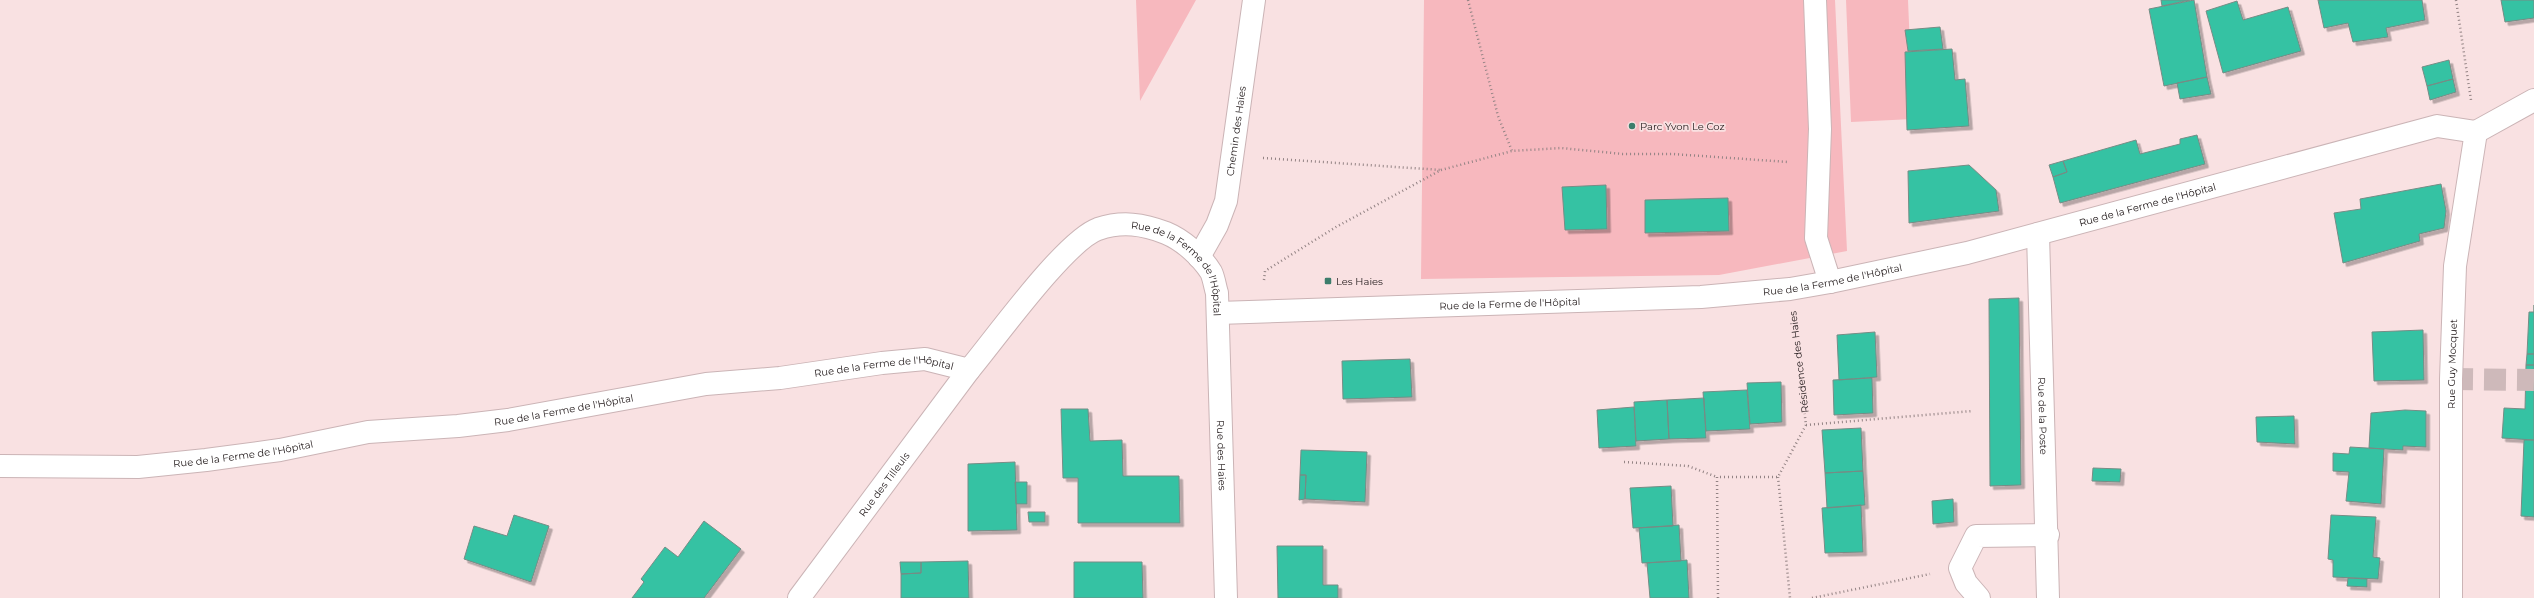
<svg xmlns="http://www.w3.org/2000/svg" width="2534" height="598" font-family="Montserrat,sans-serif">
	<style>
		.green { fill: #f7b8be }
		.building { fill: #35c2a3; stroke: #768c85; filter: url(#shadow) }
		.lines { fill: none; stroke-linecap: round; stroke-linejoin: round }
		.minor-tunnel { stroke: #ceb9ba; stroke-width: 22; stroke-dasharray: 22 11; stroke-linecap: butt }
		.minor-casing { stroke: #cbb4b6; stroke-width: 24 }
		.path { stroke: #938384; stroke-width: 2.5; stroke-dasharray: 1 3; stroke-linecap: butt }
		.minor { stroke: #fff; stroke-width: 22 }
		.poi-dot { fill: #3d7d6c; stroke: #f9e1e2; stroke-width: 1.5 }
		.labels { text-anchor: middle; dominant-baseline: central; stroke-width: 3.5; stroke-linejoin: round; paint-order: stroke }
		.poi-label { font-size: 10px; fill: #21191a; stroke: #f9e1e2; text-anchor: start }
		.street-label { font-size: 10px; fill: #21191a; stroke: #f9e1e2 }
	</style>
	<defs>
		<filter id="shadow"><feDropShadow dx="3.5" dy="3.5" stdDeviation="0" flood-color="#0004"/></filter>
	</defs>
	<rect width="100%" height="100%" fill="#f9e1e2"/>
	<path class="green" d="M1136,0h60l-56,101z
		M1424,0h411l12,251 -128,24 -298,4z
		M1846,0h62l5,119 -62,3z"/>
	<path class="building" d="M2161,0h29l-28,6z
		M2194,0l13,77 -43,9 -15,-77z
		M2318,0h104l3,20 -39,8 2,9 -35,5 -5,-19 -24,5z
		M2501,0h33v18l-29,4z
		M2237,1l6,19 45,-13 13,44 -78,22 -17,-62z
		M1940,27l3,22 -35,2 -3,-21z
		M1952,49l3,31 10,-1 4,47 -62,4 -2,-78z
		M2449,60l4,19 -26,7 -5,-19z
		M2207,77l4,17 -31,5 -3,-16z
		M2453,79l3,13 -26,8 -3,-14z
		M2197,135l8,29 -145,39 -7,-26 14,-5 -4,-11 73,-21 4,14 40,-10v-5z
		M2063,161l4,11 -14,5 -4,-12z
		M1969,165l27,25 3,21 -90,12 -1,-52z
		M2441,184l5,27 -2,17 -25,6 1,7 -77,22 -9,-50 27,-4 -1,-10z
		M1606,185l1,44 -42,1 -3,-43z
		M1728,198l1,33 -84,2v-33z
		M2019,298l2,187 -31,1 -1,-187z
		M2534,305v49h-7l2,-42h5z
		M2423,330l1,50 -50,1 -2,-49z
		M1875,332l2,45 -38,3 -2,-45z
		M2527,354h7v11h-8z
		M1410,359l2,38 -69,2 -1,-38z
		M2526,365h8v75l-32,-2 2,-30 21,1z
		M1872,378l1,35 -39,2 -1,-35z
		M1781,382l1,40 -32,2 -3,-41z
		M1747,390l3,39 -44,2 -3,-39z
		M1704,398l2,40 -37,1 -2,-39z
		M1667,400l2,39 -33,2 -2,-39z
		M1634,407l2,39 -37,2 -2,-38z
		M1061,409h27l2,32 32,-1 1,36h56l1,47h-102v-45h-15z
		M2405,410l21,1v36l-23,-1v4l-34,-2 2,-35z
		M2294,416l1,28 -38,-2 -1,-25z
		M1861,428l2,43 -38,2 -3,-43z
		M2524,440h10v77l-13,-1z
		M2350,447l34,2 -3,55 -35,-3 3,-29 -16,-1v-18l16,1z
		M1301,450l66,2 -2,50 -60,-3 1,-24h-6z
		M1015,462l2,68 -49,1v-67z
		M2093,468l28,1 -1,13 -28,-1z
		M1863,471l2,34 -38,3 -2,-35z
		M1300,475h6l-1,24 -6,1z
		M1015,482h12v22h-11z
		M1671,486l2,40 -40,2 -3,-40z
		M1953,499l1,23 -21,2 -1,-23z
		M1861,505l2,47 -38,1 -3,-45z
		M1028,512h17v10h-16z
		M514,515l35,11 -18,56 -67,-23 10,-33 33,10z
		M2331,515l45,2 -3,40 7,1 -2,21 -45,-2v-17l-5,-1z
		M704,521l37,28 -37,49h-72l12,-16 -3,-3 24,-32 13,10z
		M1679,525l2,36 -39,2 -3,-35z
		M1277,546h46v39h15v13h-60z
		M1687,560l2,38h-39l-3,-35z
		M968,561l1,37h-68v-24l20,-1v-11z
		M900,562h21v11l-20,1z
		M1074,562h68l1,36h-69z
		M2348,578l19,1v8l-20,-1z"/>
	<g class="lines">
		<path class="minor-tunnel" d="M2451,379l83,1"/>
		<g class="minor-casing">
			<g id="minor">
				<path d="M1815,0l5,129 -4,109 14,44"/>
				<path d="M2476,132l58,-32"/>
				<path id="s1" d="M2038,234l10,364"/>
				<path id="s2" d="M1199,257l18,-32 9,-24 28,-201"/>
				<path id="s3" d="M1218,313l483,-16 89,-8 40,-7 137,-29 470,-127 39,6"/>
				<path id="s4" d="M0,466l138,1 68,-7 74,-10 88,-18 90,-6 50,-6 198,-36 74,-6 102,-15 43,-4 44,11c26,-31 96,-129 129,-141 24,-8 45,-5 68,4 17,7 35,23 45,39 3,6 4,15 6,21l9,305"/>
				<path id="s5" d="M799,598l170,-228"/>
				<path d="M1979,598l-13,-15 -6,-15 16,-32 72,-1"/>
				<path id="s6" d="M2451,598v-219l4,-113 21,-134"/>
			</g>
		</g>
		<path class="path" d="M1468,0l30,116 14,35
			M2456,0l15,100
			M1263,158l178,12
			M1264,280l1,-9 71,-44 105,-57 71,-19 49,-3 62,6h50l115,8
			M1806,425l166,-14
			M1624,462l64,4 29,11
			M1778,477l12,121
			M1718,598l-1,-121h61l28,-52 -13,-106
			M1812,598l118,-24"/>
		<use href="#minor" class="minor"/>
	</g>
	<g class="poi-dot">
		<circle cx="1632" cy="126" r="4"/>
		<rect x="1324" y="277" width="8" height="8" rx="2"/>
	</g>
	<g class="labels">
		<g class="poi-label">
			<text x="1640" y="126">Parc Yvon Le Coz</text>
			<text x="1336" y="281">Les Haies</text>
		</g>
		<g class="street-label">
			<text stroke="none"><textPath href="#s2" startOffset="133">Chemin des Haies</textPath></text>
			<text stroke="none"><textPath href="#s3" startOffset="940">Rue de la Ferme de l'Hôpital</textPath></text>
			<text stroke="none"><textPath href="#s4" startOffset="1275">Rue de la Ferme de l'Hôpital</textPath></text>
			<text stroke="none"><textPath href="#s3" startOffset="616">Rue de la Ferme de l'Hôpital</textPath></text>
			<text stroke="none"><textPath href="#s3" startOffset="292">Rue de la Ferme de l'Hôpital</textPath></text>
			<text transform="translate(1799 362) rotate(-97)">Résidence des Haies</text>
			<text stroke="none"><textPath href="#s6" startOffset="234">Rue Guy Mocquet</textPath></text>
			<text stroke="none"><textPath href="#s4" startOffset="892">Rue de la Ferme de l'Hôpital</textPath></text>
			<text stroke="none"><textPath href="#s4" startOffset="568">Rue de la Ferme de l'Hôpital</textPath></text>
			<text stroke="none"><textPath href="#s1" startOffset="182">Rue de la Poste</textPath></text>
			<text stroke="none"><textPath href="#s4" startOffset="244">Rue de la Ferme de l'Hôpital</textPath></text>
			<text stroke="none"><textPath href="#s4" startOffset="1485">Rue des Haies</textPath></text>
			<text stroke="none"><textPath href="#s5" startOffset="142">Rue des Tilleuls</textPath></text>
		</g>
	</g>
</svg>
